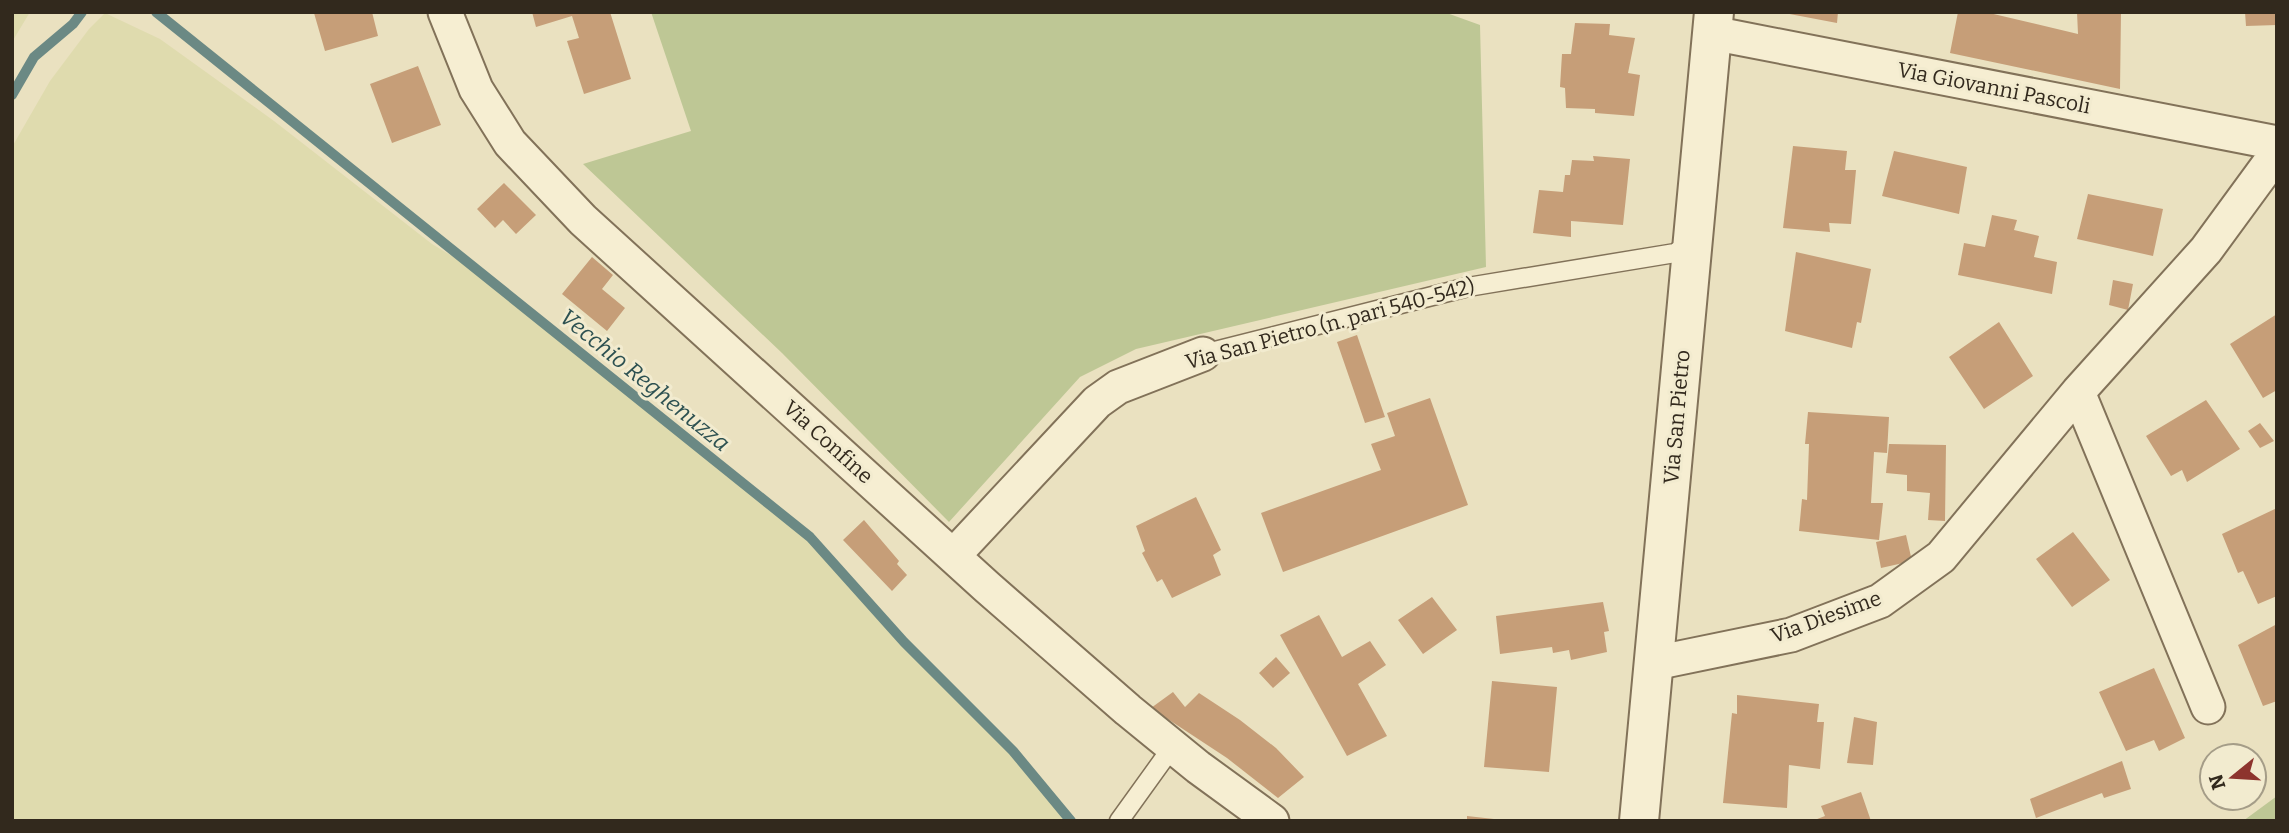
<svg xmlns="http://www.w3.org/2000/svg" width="2289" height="833" font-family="Bitter,serif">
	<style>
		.farmland { fill: #dfdbae }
		.green { fill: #bec795 }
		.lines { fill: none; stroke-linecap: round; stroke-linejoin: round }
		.stream { stroke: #6b8984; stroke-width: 10 }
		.building { fill: #c69e78 }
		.service-casing { stroke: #827259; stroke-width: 21 }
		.minor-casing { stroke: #827259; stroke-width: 37 }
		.tertiary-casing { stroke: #827259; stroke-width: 42 }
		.service { stroke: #f6eed2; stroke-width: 18 }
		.minor { stroke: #f6eed2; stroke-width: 33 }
		.tertiary { stroke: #f6eed2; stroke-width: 38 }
		.labels { text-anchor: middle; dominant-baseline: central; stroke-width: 6; stroke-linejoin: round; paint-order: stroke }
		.street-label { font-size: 21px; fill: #32291d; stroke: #f2ebcf }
		.water-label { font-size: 23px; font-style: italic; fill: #2d5151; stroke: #f2ebcf }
	</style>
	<rect width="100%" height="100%" fill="#eae1c0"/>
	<path class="farmland" d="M12,12h18l-18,30z
		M105,13l55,26 114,82 158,123 48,29 83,64 247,200 94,105 109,109 57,70h-1058v-674l38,-66 39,-52z"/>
	<path class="green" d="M651,12h793l36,13 6,242 -350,82 -56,28 -131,145 -167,-169 -199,-189 108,-33z
		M2277,796v25h-34z"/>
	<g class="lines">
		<path class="stream" d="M156,12l654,525 94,105 109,109 58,70
			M12,95l22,-38 39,-33 9,-12"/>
	</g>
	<path class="building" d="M372,12l6,24 -53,15 -11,-38z
		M532,12h78l21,67 -47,15 -17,-53 12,-3 -7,-22 -36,11z
		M1779,12h59l-1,11z
		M1958,12h27l93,22 -1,-22h44l-1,77 -170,-36z
		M2245,12h32v13l-31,1z
		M1575,23l35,1 -1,11 26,3 -7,35 12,2 -6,41 -39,-3v-4l-29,-1 -1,-20 -5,-1 2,-33h9z
		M418,66l23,59 -49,18 -22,-59z
		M1793,146l54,5 -2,19h11l-5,54 -22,-1 1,9 -47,-4z
		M1894,151l73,16 -8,47 -77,-18z
		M1593,156l37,3 -7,66 -52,-4v16l-38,-4 6,-43 24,2 2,-17h5l2,-15 22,1z
		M504,183l32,32 -20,19 -13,-14 -8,8 -18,-19z
		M2088,194l75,15 -10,47 -76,-17z
		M1992,215l25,5 -3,10 25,6 -5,21 23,5 -5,32 -94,-19 6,-32 21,4z
		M1796,252l75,17 -10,54 -4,-1 -5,26 -67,-17z
		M592,257l21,18 -11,14 23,19 -18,23 -45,-37z
		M2113,280l20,4 -5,26 -19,-5z
		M2277,314v76l-14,8 -33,-54z
		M1999,322l34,54 -49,33 -35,-52z
		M1357,335l28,82 -20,6 -28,-81z
		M1430,398l38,107 -185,67 -22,-59 120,-43 -10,-26 24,-8 -8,-23z
		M2206,400l34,49 -53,33 -5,-12 -11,6 -25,-40z
		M1808,412l81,5 -2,36 -13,-1 -3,51h12l-4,37 -80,-9 3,-32 5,1 2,-56h-4z
		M2260,423l14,18 -14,7 -12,-17z
		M1889,444l57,1 -1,76 -17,-1 2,-27 -23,-2v-16l-21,-2z
		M1196,497l25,53 -8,5 8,20 -49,23 -10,-19 -5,3 -15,-29 3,-2 -9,-25z
		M2277,508v88l-19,8 -15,-33 -5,2 -16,-39z
		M864,520l35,41 -2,3 10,11 -15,16 -49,-51z
		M2073,532l37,48 -38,27 -36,-48z
		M1906,535l6,26 -31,7 -5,-26z
		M1432,597l25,33 -34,24 -25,-34z
		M1603,602l6,29 -5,1 3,20 -36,8 -2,-10 -16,3 -1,-6 -52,7 -4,-38z
		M1319,615l23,42 28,-16 16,24 -28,19 29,52 -40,20 -67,-121z
		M2277,624v77l-14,5 -25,-61z
		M1276,657l14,16 -17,15 -14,-15z
		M2154,668l31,70 -26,13 -5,-11 -28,11 -27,-59z
		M1492,681l65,6 -8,85 -65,-5z
		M1173,692l12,15 14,-14 41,27 36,28 28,29 -26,21 -51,-40 -76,-50z
		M1737,695l82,9 -2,18h7l-4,47 -31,-4 -2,43 -64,-5 9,-90 5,1z
		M1854,717l23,5 -4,43 -26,-2z
		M2122,761l9,28 -27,9 -2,-5 -66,25 -6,-19z
		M1861,792l10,29h-59l13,-5 -4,-10z
		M1467,816l27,3v2h-27z"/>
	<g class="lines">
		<g class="service-casing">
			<path id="service" d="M1203,354l265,-67 207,-34 17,-12
				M1119,821l54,-75"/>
		</g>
		<g class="minor-casing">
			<path id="minor" d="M445,12l31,77 34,54 73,77 404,367 141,123 70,57 74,54
				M1712,33l565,110
				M2078,392l130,315
				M953,556l144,-154 21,-15 85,-33
				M1655,663l136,-28 89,-34 61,-44 137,-165 128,-142 71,-97"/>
		</g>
		<g class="tertiary-casing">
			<path id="tertiary" d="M1639,821l75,-809"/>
		</g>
		<use href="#service" class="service"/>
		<use href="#minor" class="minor"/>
		<use href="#tertiary" class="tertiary"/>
	</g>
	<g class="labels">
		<g class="street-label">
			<text transform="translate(1994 88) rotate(11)">Via Giovanni Pascoli</text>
			<text transform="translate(1330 324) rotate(-15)">Via San Pietro (n. pari 540-542)</text>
			<text transform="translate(1677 417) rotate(-85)">Via San Pietro</text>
			<text transform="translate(828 442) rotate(42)">Via Confine</text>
			<text transform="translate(1826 617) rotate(-20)">Via Diesime</text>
		</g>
		<g class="water-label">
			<text transform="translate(645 380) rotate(39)">Vecchio Reghenuzza</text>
		</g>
	</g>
	<rect width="2289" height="833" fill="none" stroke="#32291d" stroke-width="28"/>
	<g transform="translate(2233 777) rotate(252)"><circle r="33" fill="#f2ebcf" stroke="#a59d88" stroke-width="2"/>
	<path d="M0-5L12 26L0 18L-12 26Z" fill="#8d342d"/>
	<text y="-10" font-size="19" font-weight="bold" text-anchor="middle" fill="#32291d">N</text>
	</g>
</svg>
